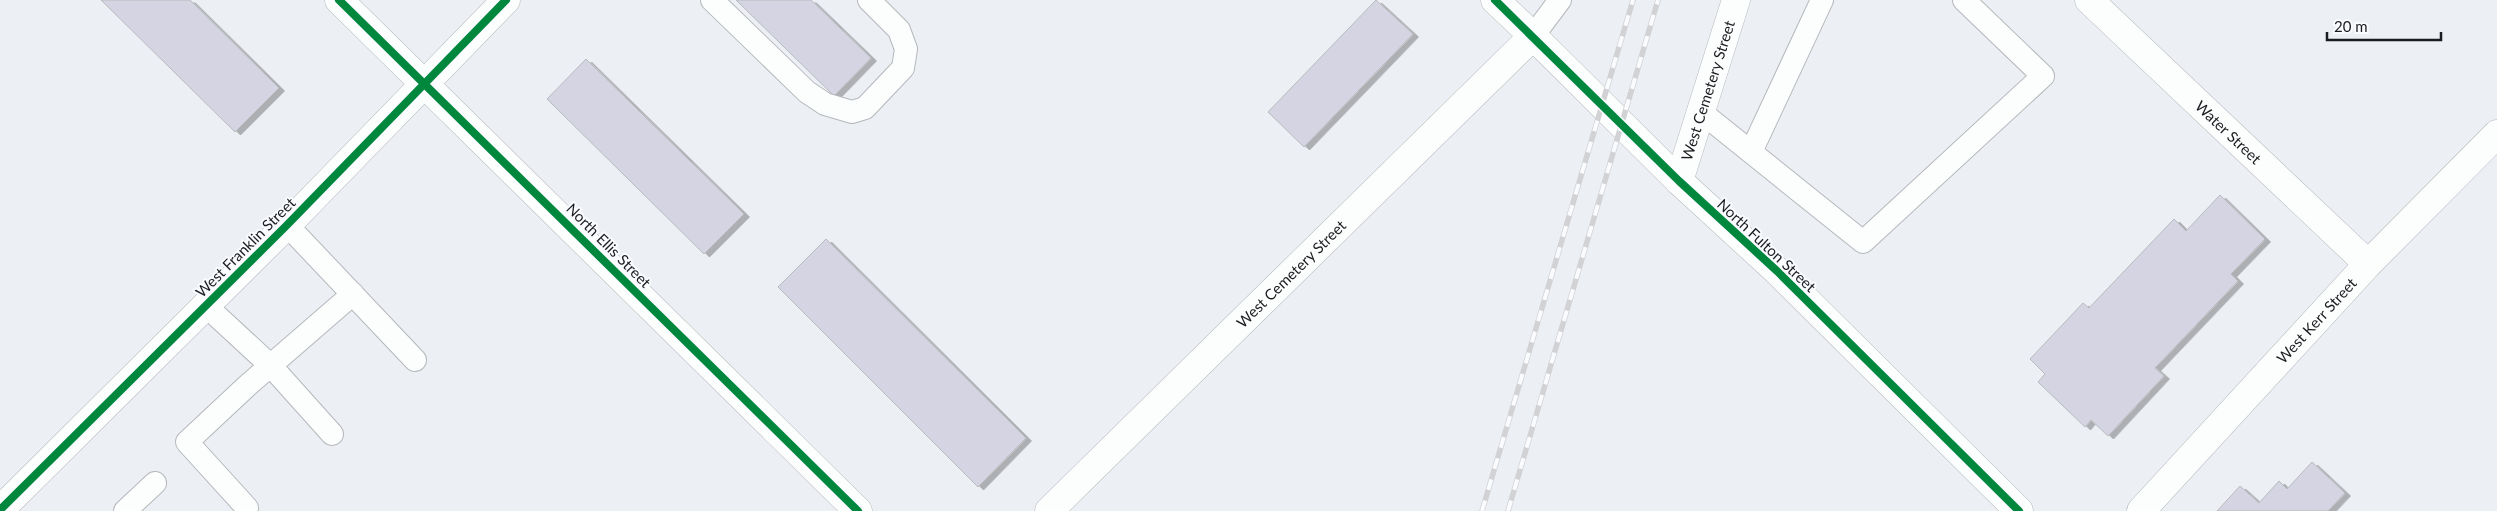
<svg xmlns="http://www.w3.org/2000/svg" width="2497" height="511" font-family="Lato,sans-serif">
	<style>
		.building { fill: #d5d4e2; stroke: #b9babe; filter: url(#shadow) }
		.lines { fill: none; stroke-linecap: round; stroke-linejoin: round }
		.lane-casing { stroke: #b5b7bb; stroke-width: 24 }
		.street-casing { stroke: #b5b7bb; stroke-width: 29 }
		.secondary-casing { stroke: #b5b7bb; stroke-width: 29 }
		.lane { stroke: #fcfdfd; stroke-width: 22 }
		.street { stroke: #fcfdfd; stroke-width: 28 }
		.secondary { stroke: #fcfdfd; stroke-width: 28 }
		.rail-casing { stroke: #d2d2d4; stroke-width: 5.5 }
		.rail { stroke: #f9fbff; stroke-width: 4; stroke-dasharray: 11; stroke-linecap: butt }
		.cycleway-casing { stroke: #f9fbff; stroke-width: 11 }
		.cycleway { stroke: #00873e; stroke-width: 8 }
		.labels { text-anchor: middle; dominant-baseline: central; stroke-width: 4; stroke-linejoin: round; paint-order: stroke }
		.street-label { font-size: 15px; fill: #1b1c20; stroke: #f9fbff }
	</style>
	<defs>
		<filter id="shadow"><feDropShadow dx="5.5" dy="3" stdDeviation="0" flood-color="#0004"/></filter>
	</defs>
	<rect width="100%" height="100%" fill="#eceff4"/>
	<path class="building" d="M101,0h89l89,88 -44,44z
		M736,0h75l60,58 -37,38z
		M1376,0l37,34 -109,113 -36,-35z
		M586,59l158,155 -40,40 -157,-155z
		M2220,195l45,44 -34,35 7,7 -83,87 9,8 -56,60 -17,-16 -6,7 -47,-45 7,-8 -15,-15 53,-56 6,5 85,-89 12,12z
		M826,239l200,199 -48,49 -200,-200z
		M2312,462l33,31 -17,18h-111l23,-25 19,17 20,-22 8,8z"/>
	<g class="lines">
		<g class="lane-casing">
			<path id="lane" d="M712,0l95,92 18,12 27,8 13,-4 38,-40 3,-19 -7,-19 -30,-30
				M1533,36l27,-36
				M1701,112l162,130 180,-166 -79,-76
				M1751,152l71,-152
				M287,225l128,135
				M205,305l66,61 61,68
				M247,508l-60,-66 61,-57 105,-91
				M125,511l30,-28"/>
		</g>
		<g class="street-casing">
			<g id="street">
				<path d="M339,0l519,511"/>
				<path d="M1495,0l38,36"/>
				<path id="s1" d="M2089,0l279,264"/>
				<path id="s2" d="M1679,181l57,-181"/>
				<path d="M0,510l287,-285 219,-225"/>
			</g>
		</g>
		<g class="secondary-casing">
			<g id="secondary">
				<path id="s3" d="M1049,511l484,-475 146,145 98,90 242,240"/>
				<path id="s4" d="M2141,511l227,-247 129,-130"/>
			</g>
		</g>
		<use href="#lane" class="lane"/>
		<use href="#street" class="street"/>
		<use href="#secondary" class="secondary"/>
		<g class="rail-casing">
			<path id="rail" d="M1482,511l151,-511
				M1508,511l150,-511"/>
		</g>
		<use href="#rail" class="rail"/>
		<g class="cycleway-casing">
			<path id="cycleway" d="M339,0l519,511
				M1495,0l184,181 98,90 242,240
				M0,510l287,-285 219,-225"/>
		</g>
		<use href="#cycleway" class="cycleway"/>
	</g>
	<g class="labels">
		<g class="street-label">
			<text stroke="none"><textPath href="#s2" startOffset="95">West Cemetery Street</textPath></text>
			<text stroke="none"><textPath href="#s1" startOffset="192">Water Street</textPath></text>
			<text transform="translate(609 245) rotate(45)">North Ellis Street</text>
			<text transform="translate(1767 245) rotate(43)">North Fulton Street</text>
			<text transform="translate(245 247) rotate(-45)">West Franklin Street</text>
			<text stroke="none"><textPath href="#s3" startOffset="339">West Cemetery Street</textPath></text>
			<text stroke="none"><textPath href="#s4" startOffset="259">West Kerr Street</textPath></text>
		</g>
	</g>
	<path d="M2327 32v8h114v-8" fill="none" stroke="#1b1c20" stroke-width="2.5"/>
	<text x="2334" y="32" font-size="15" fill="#1b1c20" stroke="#f9fbff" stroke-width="4" paint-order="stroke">20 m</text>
</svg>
